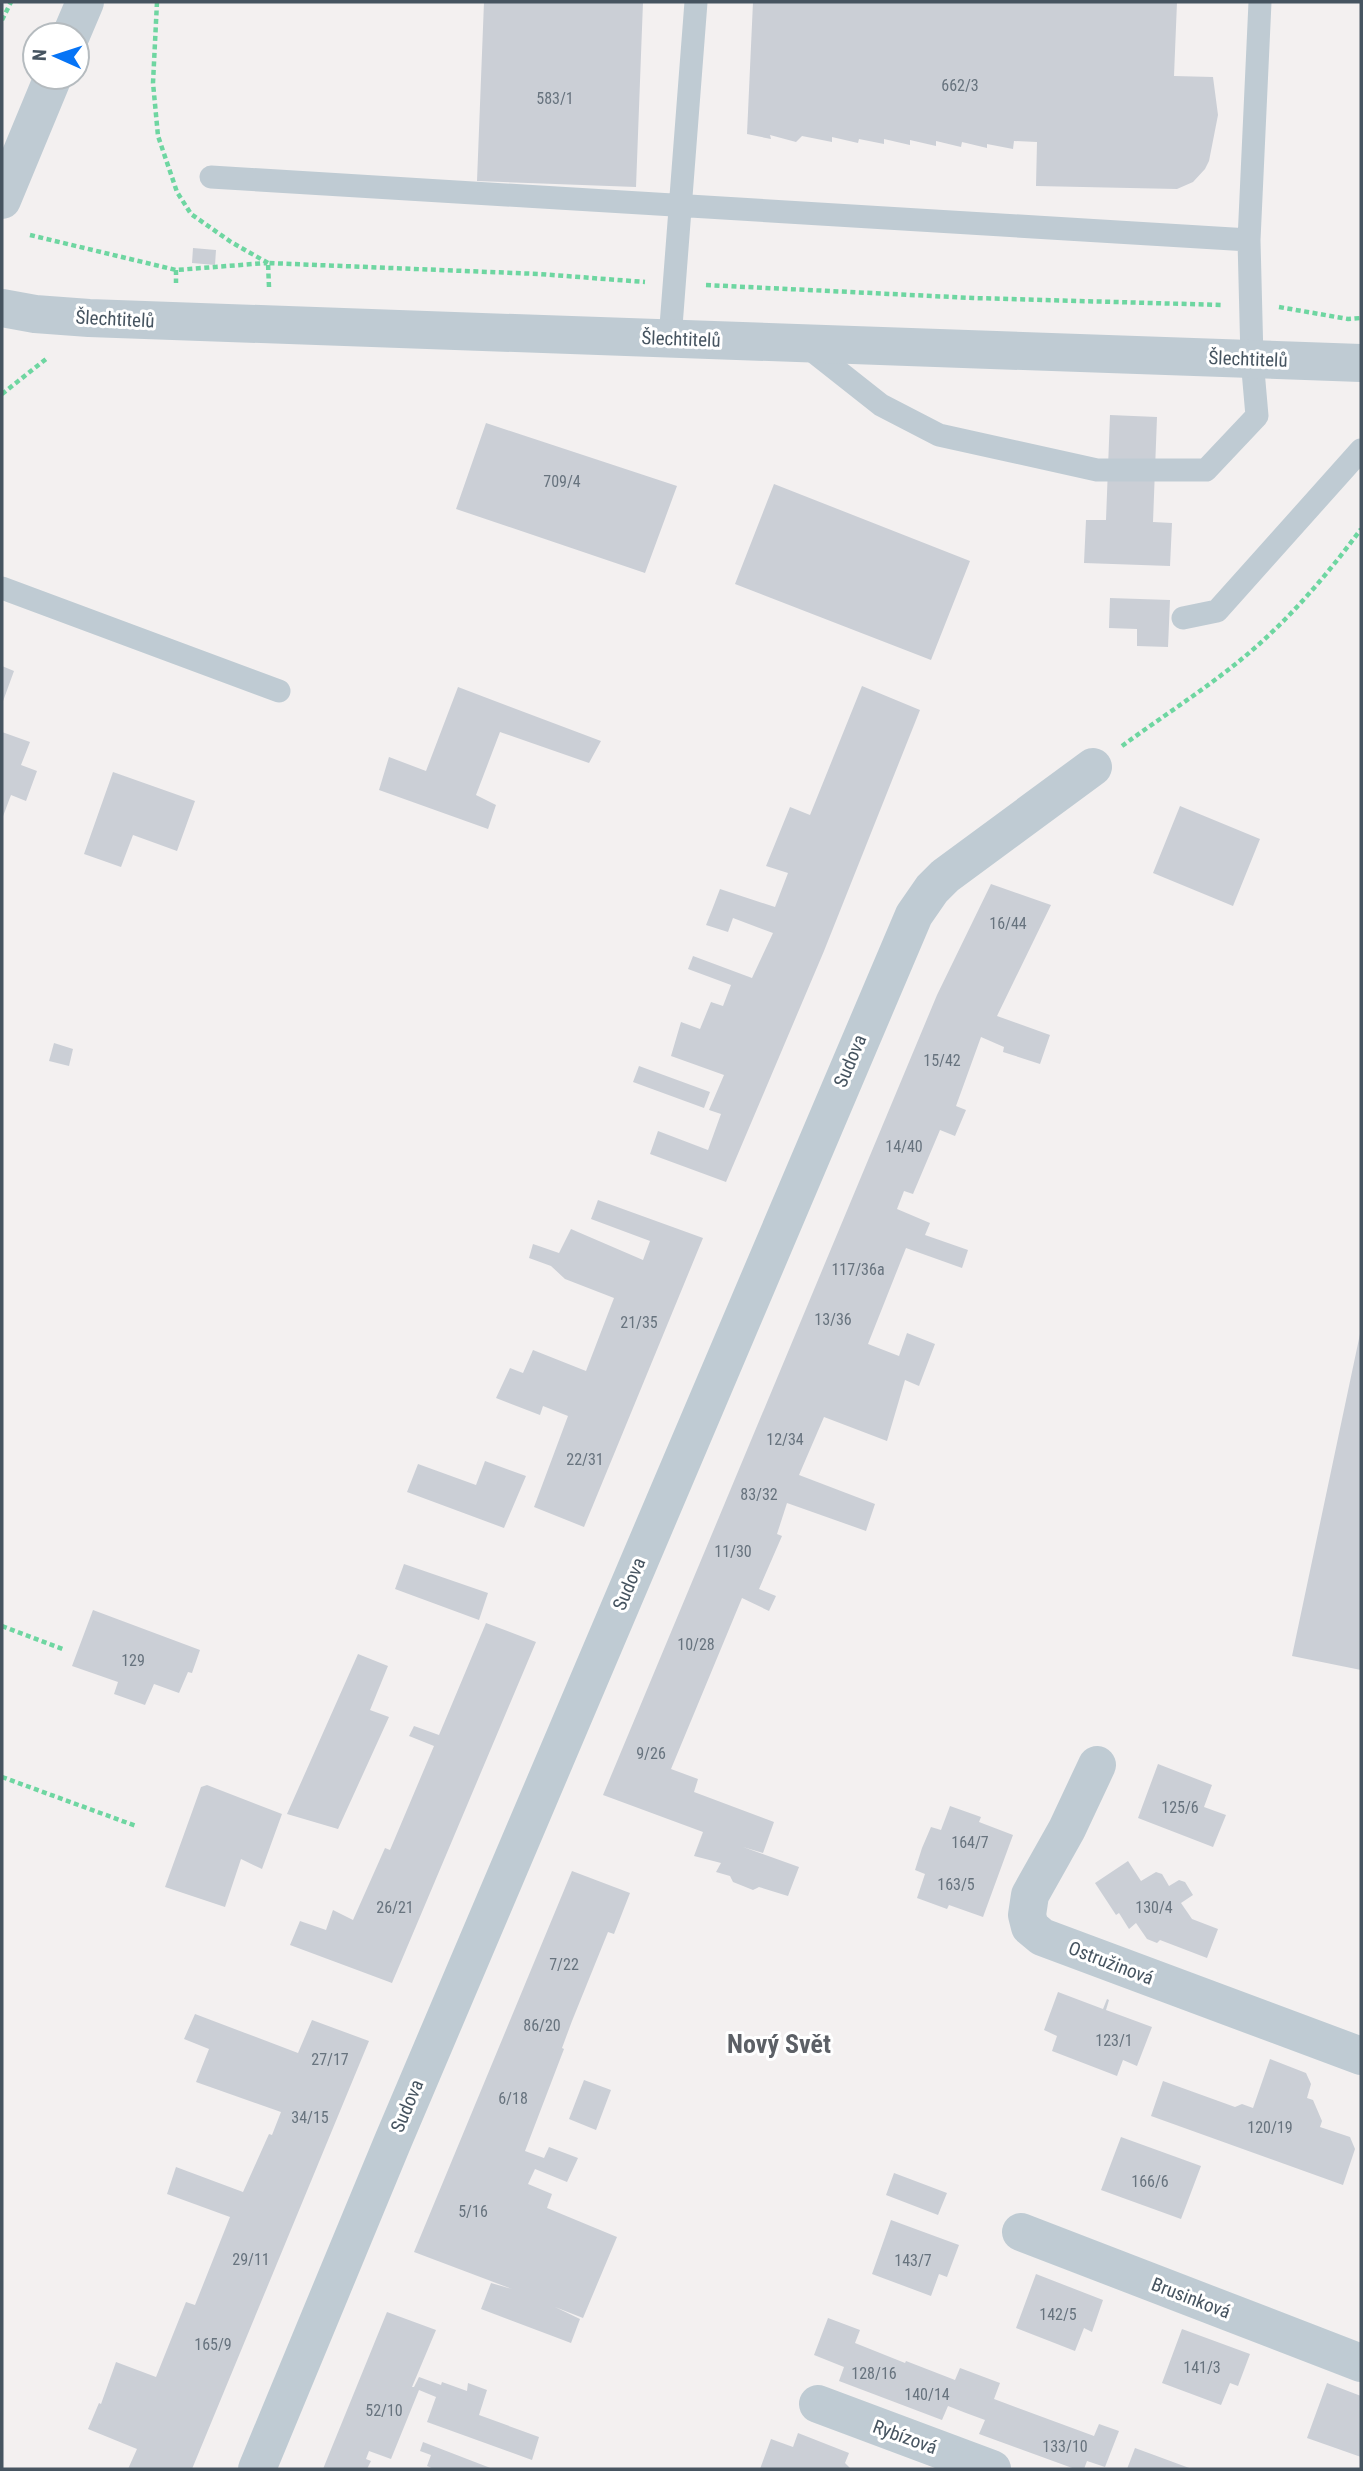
<svg xmlns="http://www.w3.org/2000/svg" width="1363" height="2471" font-family="'Roboto Condensed',sans-serif">
	<style>
		.building { fill: #cbcfd6 }
		.lines { fill: none; stroke-linecap: round; stroke-linejoin: round }
		.path { stroke: #6ed6a1; stroke-width: 4.5; stroke-dasharray: 5 3.5; stroke-linecap: butt }
		.service { stroke: #bfcbd3; stroke-width: 23 }
		.minor { stroke: #bfcbd3; stroke-width: 38 }
		.tertiary { stroke: #bfcbd3; stroke-width: 38 }
		.labels { text-anchor: middle; dominant-baseline: central; stroke-width: 6; stroke-linejoin: round; paint-order: stroke }
		.number-label { font-size: 16px; fill: #67737e }
		.street-label { font-size: 19px; fill: #465460; stroke: #fff }
		.district-label { font-size: 26px; font-weight: bold; fill: #5c6066; stroke: #fff }
	</style>
	<rect width="100%" height="100%" fill="#f3f0f0"/>
	<path class="building" d="M484,2h159l-7,185 -159,-6z
		M753,2h424l-3,74 39,1 5,38 -9,46 -4,8 -12,13 -16,7 -141,-3 1,-44 -23,-1 -1,8 -26,-5v4l-25,-6 -1,5 -25,-6v5l-26,-6v5l-26,-6v5l-25,-5 -1,4 -26,-6v5l-30,-6 -6,6 -26,-7 1,4 -24,-5z
		M193,248l23,2 -1,15 -23,-2z
		M1110,415l47,2 -4,105 19,1 -2,43 -86,-3 2,-43h20z
		M486,423l191,63 -32,87 -189,-64z
		M774,484l196,77 -39,99 -196,-76z
		M1110,598l60,2 -2,47 -31,-1v-17l-28,-1z
		M2,666l12,5 -12,33z
		M862,686l58,24 -96,241 -98,231 -76,-28 8,-23 50,19 13,-36 -12,-4 15,-35 -53,-19 10,-34 19,7 11,-27 12,4 8,-21 -43,-16 5,-13 59,22 21,-45 -40,-15 -5,14 -22,-7 6,-15 8,-21 55,18 13,-34 -22,-7 24,-59 20,8z
		M458,687l143,54 -12,22 -89,-31 -24,63 20,10 -8,24 -109,-39 10,-33 37,14z
		M2,732l28,10 -9,23 16,6 -11,30 -15,-6 -9,24z
		M113,772l82,29 -18,50 -44,-16 -12,32 -37,-13z
		M1180,806l80,33 -27,67 -80,-33z
		M991,884l60,21 -54,111 53,19 -10,29 -37,-12 1,-5 -23,-10 -25,69 10,4 -11,26 -15,-6 -27,64 -9,-3 -7,18 33,14 -5,12 43,15 -6,18 -56,-20 -38,96 31,12 8,-23 28,11 -16,42 -14,-6 -18,61 -63,-24 -25,58 76,29 -9,27 -79,-28 -10,31 5,2 -23,53 17,7 -7,15 -27,-13 -71,171 27,10 -4,13 80,30 -11,31 -20,-6 56,20 -11,29 -29,-9 -6,3 -20,-8 -3,-6 -14,-4 5,-9 -27,-7 9,-24 -100,-37 334,-800z
		M54,1043l19,6 -4,17 -20,-5z
		M639,1066l71,26 -6,16 -71,-26z
		M598,1200l105,38 -119,289 -50,-20 34,-91 -25,-10 -3,9 -44,-17 14,-30 13,5 10,-23 53,21 28,-73 -49,-19 -14,-13 -22,-8 4,-14 26,9 12,-24 72,31 7,-19 -59,-22z
		M1360,1334l1,1v335l-69,-14z
		M485,1461l41,15 -22,52 -97,-36 11,-28 58,21z
		M404,1564l84,29 -9,27 -84,-31z
		M93,1610l107,40 -8,23 -4,-1 -9,21 -25,-9 -9,21 -31,-11 4,-12 -46,-16z
		M486,1623l50,19 -144,341 -102,-38 10,-24 26,9 7,-20 20,10 32,-72 5,2 44,-104 -25,-10 5,-10 25,9z
		M358,1654l30,12 -18,44 19,7 -51,112 -51,-15z
		M1158,1764l54,21 -8,22 22,8 -13,32 -75,-29z
		M207,1785l75,29 -20,55 -21,-10 -16,48 -60,-20 36,-100z
		M950,1806l31,11 -2,5 34,13 -30,82 -34,-12 -2,4 -30,-11 8,-24 -10,-4 7,-22 9,-21 10,3z
		M1128,1861l13,20 15,-9 6,2 7,12 10,-6 6,2 8,13 -12,8 11,16 26,10 -11,29 -47,-18 -3,3 -10,-4 -11,-16 -7,6 -10,-16 -3,2 -21,-32z
		M572,1871l58,22 -16,41 -6,-2 -36,89 -10,27 2,1 -39,102 19,7 5,-11 29,11 -11,24 -32,-13 -7,15 24,10 -5,14 70,29 -34,81 -28,-11 25,12 -9,24 -90,-34 10,-26 21,6 -98,-37z
		M1058,1992l45,17 4,-10 2,1 -3,10 46,17 -15,39 -14,-6 -6,16 -65,-25 5,-15 -13,-6z
		M195,2014l103,39 14,-33 57,21 -177,428h-64l9,-20 -49,-20 11,-26 2,1 15,-42 40,15 30,-75 9,3 35,-88 -63,-23 9,-27 67,25 26,-58 3,1 9,-23 -85,-30 13,-33 -25,-10z
		M1270,2059l36,14 5,11 -4,14 6,2 9,21 -2,6 30,10 5,12 -12,36 -192,-69 12,-35 72,26 7,-3 11,4z
		M584,2080l27,10 -15,40 -27,-11z
		M1121,2137l80,29 -20,53 -80,-29z
		M894,2173l53,20 -9,22 -52,-20z
		M891,2220l68,25 -12,32 -8,-3 -8,22 -59,-22z
		M1036,2274l67,26 -11,32 -8,-4 -9,23 -59,-23z
		M387,2312l49,18 -24,57h2l5,-10 22,8 1,-3 25,9 1,-8 19,7 -8,25 60,22 -7,23 -105,-38 9,-25 -17,-7 -28,69 -22,-8 -3,8 5,2 -4,8h-44z
		M828,2318l32,12 -5,13 50,20 1,-2 49,19 5,-12 40,15 -6,16 100,37 5,-12 20,7 -14,36 -18,-6 -3,8h-9l-96,-35 6,-14 -19,-7 -18,-7 -6,14 -103,-39 5,-14 -30,-12z
		M1182,2329l68,25 -12,32 -8,-3 -9,22 -59,-22z
		M1327,2383l34,13v61l-54,-19z
		M798,2433l51,20 -4,10 6,6h-91l11,-30 22,8z
		M423,2442l70,27h-59l-7,-3 4,-11 -11,-4z
		M1135,2448l57,21h-65z"/>
	<g class="lines">
		<path class="path" d="M157,2l-4,81 5,53 19,56 14,22 40,28 37,21
			M2,20l9,-18
			M30,235l146,35 90,-7
			M176,270v13
			M706,285l267,13 249,7
			M269,287l-1,-24 271,11 106,8
			M1279,307l69,12 13,-1
			M2,394l44,-35
			M1122,746c49,-36 103,-69 147,-111 34,-32 64,-68 92,-106
			M2,1626l63,24
			M2,1777l134,49"/>
		<path class="service" d="M211,177l1038,63
			M670,339l26,-337
			M805,345l76,60 58,30 158,35h109l51,-54 -5,-57 -3,-119 11,-238
			M2,588l277,103
			M1183,618l34,-7 144,-161"/>
		<path class="minor" d="M1097,1765l-30,64 -37,66 -3,20 3,12 12,10 319,119
			M1021,2232l340,131
			M818,2404l174,65
			M257,2469l136,-328 521,-1226 18,-26 13,-13 148,-109"/>
		<path class="tertiary" d="M71,35l14,-33
			M2,200l51,-123
			M2,308l33,6 54,4 1272,45"/>
	</g>
	<g class="labels">
		<g class="number-label">
			<text x="960" y="85">662/3</text>
			<text x="555" y="98">583/1</text>
			<text x="562" y="481">709/4</text>
			<text x="1008" y="923">16/44</text>
			<text x="942" y="1060">15/42</text>
			<text x="904" y="1146">14/40</text>
			<text x="858" y="1269">117/36a</text>
			<text x="833" y="1319">13/36</text>
			<text x="639" y="1322">21/35</text>
			<text x="785" y="1439">12/34</text>
			<text x="585" y="1459">22/31</text>
			<text x="759" y="1494">83/32</text>
			<text x="733" y="1551">11/30</text>
			<text x="696" y="1644">10/28</text>
			<text x="133" y="1660">129</text>
			<text x="651" y="1753">9/26</text>
			<text x="1180" y="1807">125/6</text>
			<text x="970" y="1842">164/7</text>
			<text x="956" y="1884">163/5</text>
			<text x="395" y="1907">26/21</text>
			<text x="1154" y="1907">130/4</text>
			<text x="564" y="1964">7/22</text>
			<text x="542" y="2025">86/20</text>
			<text x="1114" y="2040">123/1</text>
			<text x="330" y="2059">27/17</text>
			<text x="513" y="2098">6/18</text>
			<text x="310" y="2117">34/15</text>
			<text x="1270" y="2127">120/19</text>
			<text x="1150" y="2181">166/6</text>
			<text x="473" y="2211">5/16</text>
			<text x="251" y="2259">29/11</text>
			<text x="913" y="2260">143/7</text>
			<text x="1058" y="2314">142/5</text>
			<text x="213" y="2344">165/9</text>
			<text x="1202" y="2367">141/3</text>
			<text x="874" y="2373">128/16</text>
			<text x="927" y="2394">140/14</text>
			<text x="384" y="2410">52/10</text>
			<text x="1065" y="2446">133/10</text>
		</g>
		<g class="street-label">
			<text transform="translate(115 319) rotate(3)">Šlechtitelů</text>
			<text transform="translate(681 339) rotate(2)">Šlechtitelů</text>
			<text transform="translate(1248 359) rotate(2)">Šlechtitelů</text>
			<text transform="translate(850 1061) rotate(-67)">Sudova</text>
			<text transform="translate(629 1584) rotate(-67)">Sudova</text>
			<text transform="translate(1111 1963) rotate(21)">Ostružinová</text>
			<text transform="translate(407 2106) rotate(-67)">Sudova</text>
			<text transform="translate(1191 2298) rotate(21)">Brusinková</text>
			<text transform="translate(905 2437) rotate(20)">Rybízová</text>
		</g>
		<g class="district-label">
			<text x="779" y="2044">Nový Svět</text>
		</g>
	</g>
	<rect width="1363" height="2471" fill="none" stroke="#465460" stroke-width="7"/>
	<g transform="translate(56 56) rotate(273)"><circle r="33" fill="#ffffff" stroke="#b5bbbf" stroke-width="2"/>
	<path d="M0-5L12 26L0 18L-12 26Z" fill="#0674f6"/>
	<text y="-10" font-size="19" font-weight="bold" text-anchor="middle" fill="#465460">N</text>
	</g>
</svg>
